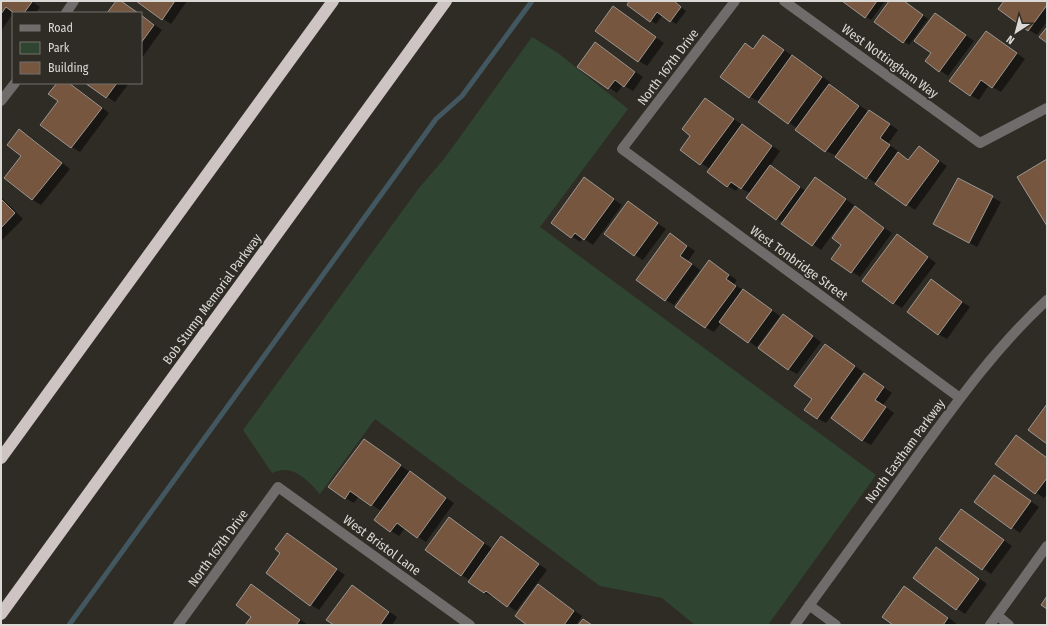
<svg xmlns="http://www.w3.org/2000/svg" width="1048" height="626" font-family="'Fira Sans Condensed',sans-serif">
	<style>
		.green { fill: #304531 }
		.shadow { fill: #0007 }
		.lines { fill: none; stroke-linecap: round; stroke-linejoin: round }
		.stream { stroke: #42575f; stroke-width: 5 }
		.building { fill: #76563f; stroke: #9d9691 }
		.minor { stroke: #706c6c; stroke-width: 10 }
		.highway { stroke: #cec4c3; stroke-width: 12 }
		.labels { text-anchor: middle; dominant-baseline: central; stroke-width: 4; stroke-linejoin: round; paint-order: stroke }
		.street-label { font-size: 13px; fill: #dbd9d5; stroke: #2f2c26 }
	</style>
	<rect width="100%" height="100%" fill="#2f2c26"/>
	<path class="green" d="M532,37l26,16 70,56 -88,118 336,248 -108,150h-73l-33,-27 -62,-12 -225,-167 -55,75c-13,-14 -27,-31 -48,-21l-29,-43 176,-242 25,-29z"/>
	<path class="shadow" d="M1,1h30l9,6 -4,6 -22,-1 -13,19z
		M137,1h50l-16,23z
		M630,1h43l13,10 -10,13 -13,-9 -7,9 -28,-20z
		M843,1h42l-14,19z
		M891,1h13l24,18 -19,26 -33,-24z
		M1005,1h42v20l-10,14 -8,-5z
		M613,7l51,36 -17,23 -8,-5z
		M935,14l39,27 -26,35 -22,-15 6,-8z
		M141,15l21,15 -21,29z
		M986,32l39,27 -24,33 -12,-7 -10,15 -9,-5z
		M764,36l66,46 -1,2 40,28 1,-1 8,5 20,14 -10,14 10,7 -2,2 13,8 10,-14 28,19 -32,44 -80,-55 -9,-4 -29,-21 1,-1 -40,-28 -8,-4 -5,-53 9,6z
		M595,43l48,34 -10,14 -10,-6 -6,8 -39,-27z
		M58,83h12l39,30 -29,39 -8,-5z
		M87,83h42l-14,19z
		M705,99l75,52 -10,15 36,25 9,-13 39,27 -33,45 -73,-52 3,-4 -12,-7 -3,4 -8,-5 -18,-17 -29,-19 11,-15z
		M19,131l9,4 42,34 -29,36 -8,-5 -28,-23 17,-21z
		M585,179l37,26 -29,40 -10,-7 -3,4 -28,-19z
		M959,179l42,23 -24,45 -34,-19z
		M1,197l22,22 -22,22z
		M628,202l38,27 -23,31 -8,-5z
		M855,208l37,25 -32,44 -28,-19 10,-13z
		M670,234l25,17 -7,10 12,9 -26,35 -8,-5z
		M905,240l31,23 -34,45 -8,-5z
		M710,262l27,18 -3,4 46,32 -23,31 -36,-24 -7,9 -9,-5z
		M931,281l39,26 -23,32 -9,-5z
		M791,320l30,22 -24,32 -9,-5z
		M833,350l30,22 -37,51 -9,-5 -4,-19z
		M864,374l28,19 -9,12 11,8 -23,32 -9,-5z
		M364,440l90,63 -28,39 -21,-14 -6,8 -8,-5 -16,-11 6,-9 -22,-15 -5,7 -9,-5z
		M1047,458v36l-3,4 -48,-34z
		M995,476l44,31 -19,26 -44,-31z
		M961,510l51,36 -21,28 -50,-36z
		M449,519l44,30 17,-6 37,27 -31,41 -22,-15 -1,1 -8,-4 -16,-12 1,-1 -9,-5z
		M287,534l58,41 -26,35 -8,-5 -29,-52z
		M944,553l43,31 -22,30 -51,-36z
		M252,586l8,5 48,34h-62l7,-9z
		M352,586l45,31 -5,8h-57z
		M904,587l52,36 -2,2h-60z
		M547,591l35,25 -6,9h-48z"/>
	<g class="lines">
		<path class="stream" d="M69,625l367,-506 26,-23 70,-95"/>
	</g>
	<path class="building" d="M1,1h30l1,1 -8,11h-10l-8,-6 -5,7z
		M116,1h5l17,12h-31z
		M136,1h39l-13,19z
		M629,1h45l7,6 -11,15 -13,-10 -7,10 -23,-17z
		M842,1h35l-12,17z
		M889,1h15l19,14 -20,28 -29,-21z
		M1004,1h43v4l-19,26 -30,-22z
		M613,6l43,31 -18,25 -43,-31z
		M935,13l31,22 -27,37 -14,-11 6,-8 -17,-12z
		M141,15l13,10 -13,18z
		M1047,27v16l-8,-6z
		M986,31l31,22 -25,35 -11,-8 -11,16 -21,-15z
		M763,35l21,15 -35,48 -29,-21 25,-34 8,6z
		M595,42l40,30 -11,15 -9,-7 -7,9 -31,-22z
		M792,55l30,22 -34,47 -30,-22z
		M57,83h12l33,25 -31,40 -31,-23 18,-24 -10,-7z
		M85,83h32l-11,15z
		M829,84l30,22 -34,46 -30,-22z
		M705,98l29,21 -34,46 -20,-15 10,-14 -8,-7z
		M869,110l21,14 -10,14 10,7 -24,34 -31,-22z
		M742,124l30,22 -31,43 -10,-7 -4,5 -20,-15z
		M19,129l43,34 -30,37 -28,-22 17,-22 -14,-11z
		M919,146l20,15 -33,45 -31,-22 23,-32 10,8z
		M1047,159v67l-30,-49z
		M770,165l30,22 -24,33 -30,-22z
		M584,177l30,22 -30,41 -9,-7 -4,5 -20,-15z
		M815,177l31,22 -34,47 -31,-22z
		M958,178l35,18 -24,47 -36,-19z
		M1,199l14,14 -14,15z
		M628,201l30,22 -24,33 -30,-22z
		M855,206l29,22 -33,45 -20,-14 10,-14 -9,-7z
		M670,233l17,13 -7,10 12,8 -27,37 -29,-21z
		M897,234l31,23 -35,47 -31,-23z
		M709,260l20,15 -3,4 10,7 -31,42 -30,-21z
		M931,279l31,23 -24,33 -31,-23z
		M743,289l29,21 -24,33 -29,-21z
		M783,314l30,22 -25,34 -30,-22z
		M825,344l30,22 -38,53 -13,-9 8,-11 -18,-13z
		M864,373l20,14 -9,13 11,7 -24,34 -31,-23z
		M1047,404v40l-19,-14z
		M1016,435l31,23v20l-12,16 -40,-30z
		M364,439l37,26 -30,41 -21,-15 -5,8 -17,-12z
		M410,471l36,27 -29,40 -20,-15 -7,9 -16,-12z
		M994,475l37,26 -20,28 -37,-27z
		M961,509l43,31 -22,30 -43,-31z
		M449,517l35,26 -23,33 -36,-26z
		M287,533l50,36 -27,37 -44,-33 14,-20 -5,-4z
		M501,536l38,28 -32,43 -21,-16 -2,2 -16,-11z
		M936,547l43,32 -23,31 -43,-32z
		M251,584l49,36 -4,5h-51l6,-8 -15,-12z
		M538,584l36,27 -10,14h-37l-12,-9z
		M352,585l37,27 -9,13h-46l-8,-5z
		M904,586l44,32 -5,7h-50l-11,-8z
		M1047,596v13l-6,-4z
		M583,619l9,6h-14z"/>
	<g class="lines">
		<path class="minor" d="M735,1l-113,148 338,249
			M784,1l196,142 67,-35
			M66,13l8,-12
			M1,101l14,-18
			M809,605l27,20
			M997,615l12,10
			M178,625l100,-138 192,138
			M795,625c40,-55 81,-111 121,-167 40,-55 80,-111 131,-158
			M990,625l57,-79"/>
		<path class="highway" d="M1,458l332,-457
			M1,614l445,-613"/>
	</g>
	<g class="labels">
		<g class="street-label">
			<text transform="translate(890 61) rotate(36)">West Nottingham Way</text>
			<text transform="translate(668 67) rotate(-53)">North 167th Drive</text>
			<text transform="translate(799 263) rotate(36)">West Tonbridge Street</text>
			<text transform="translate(212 299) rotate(-54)">Bob Stump Memorial Parkway</text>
			<text transform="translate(905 451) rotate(-54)">North Eastham Parkway</text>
			<text transform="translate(382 545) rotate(36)">West Bristol Lane</text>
			<text transform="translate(218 548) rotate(-54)">North 167th Drive</text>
		</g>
	</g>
	<rect width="1048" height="626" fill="none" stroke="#dbd9d5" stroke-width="4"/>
	<rect x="12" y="12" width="130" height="72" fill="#2f2c26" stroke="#74716c"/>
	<rect x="20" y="25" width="20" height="6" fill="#706c6c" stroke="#74716c"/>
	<text x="48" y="32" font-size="12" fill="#dbd9d5">Road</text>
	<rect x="20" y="42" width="20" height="12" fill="#304531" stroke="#74716c"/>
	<text x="48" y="52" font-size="12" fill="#dbd9d5">Park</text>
	<rect x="20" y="62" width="20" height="12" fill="#76563f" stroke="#74716c"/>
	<text x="48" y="72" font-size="12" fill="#dbd9d5">Building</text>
	<g transform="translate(1016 32) rotate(216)" stroke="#2f2c26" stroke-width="3" paint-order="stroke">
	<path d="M0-3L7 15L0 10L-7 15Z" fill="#dbd9d5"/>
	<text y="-6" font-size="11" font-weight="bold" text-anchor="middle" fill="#dbd9d5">N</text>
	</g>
</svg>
